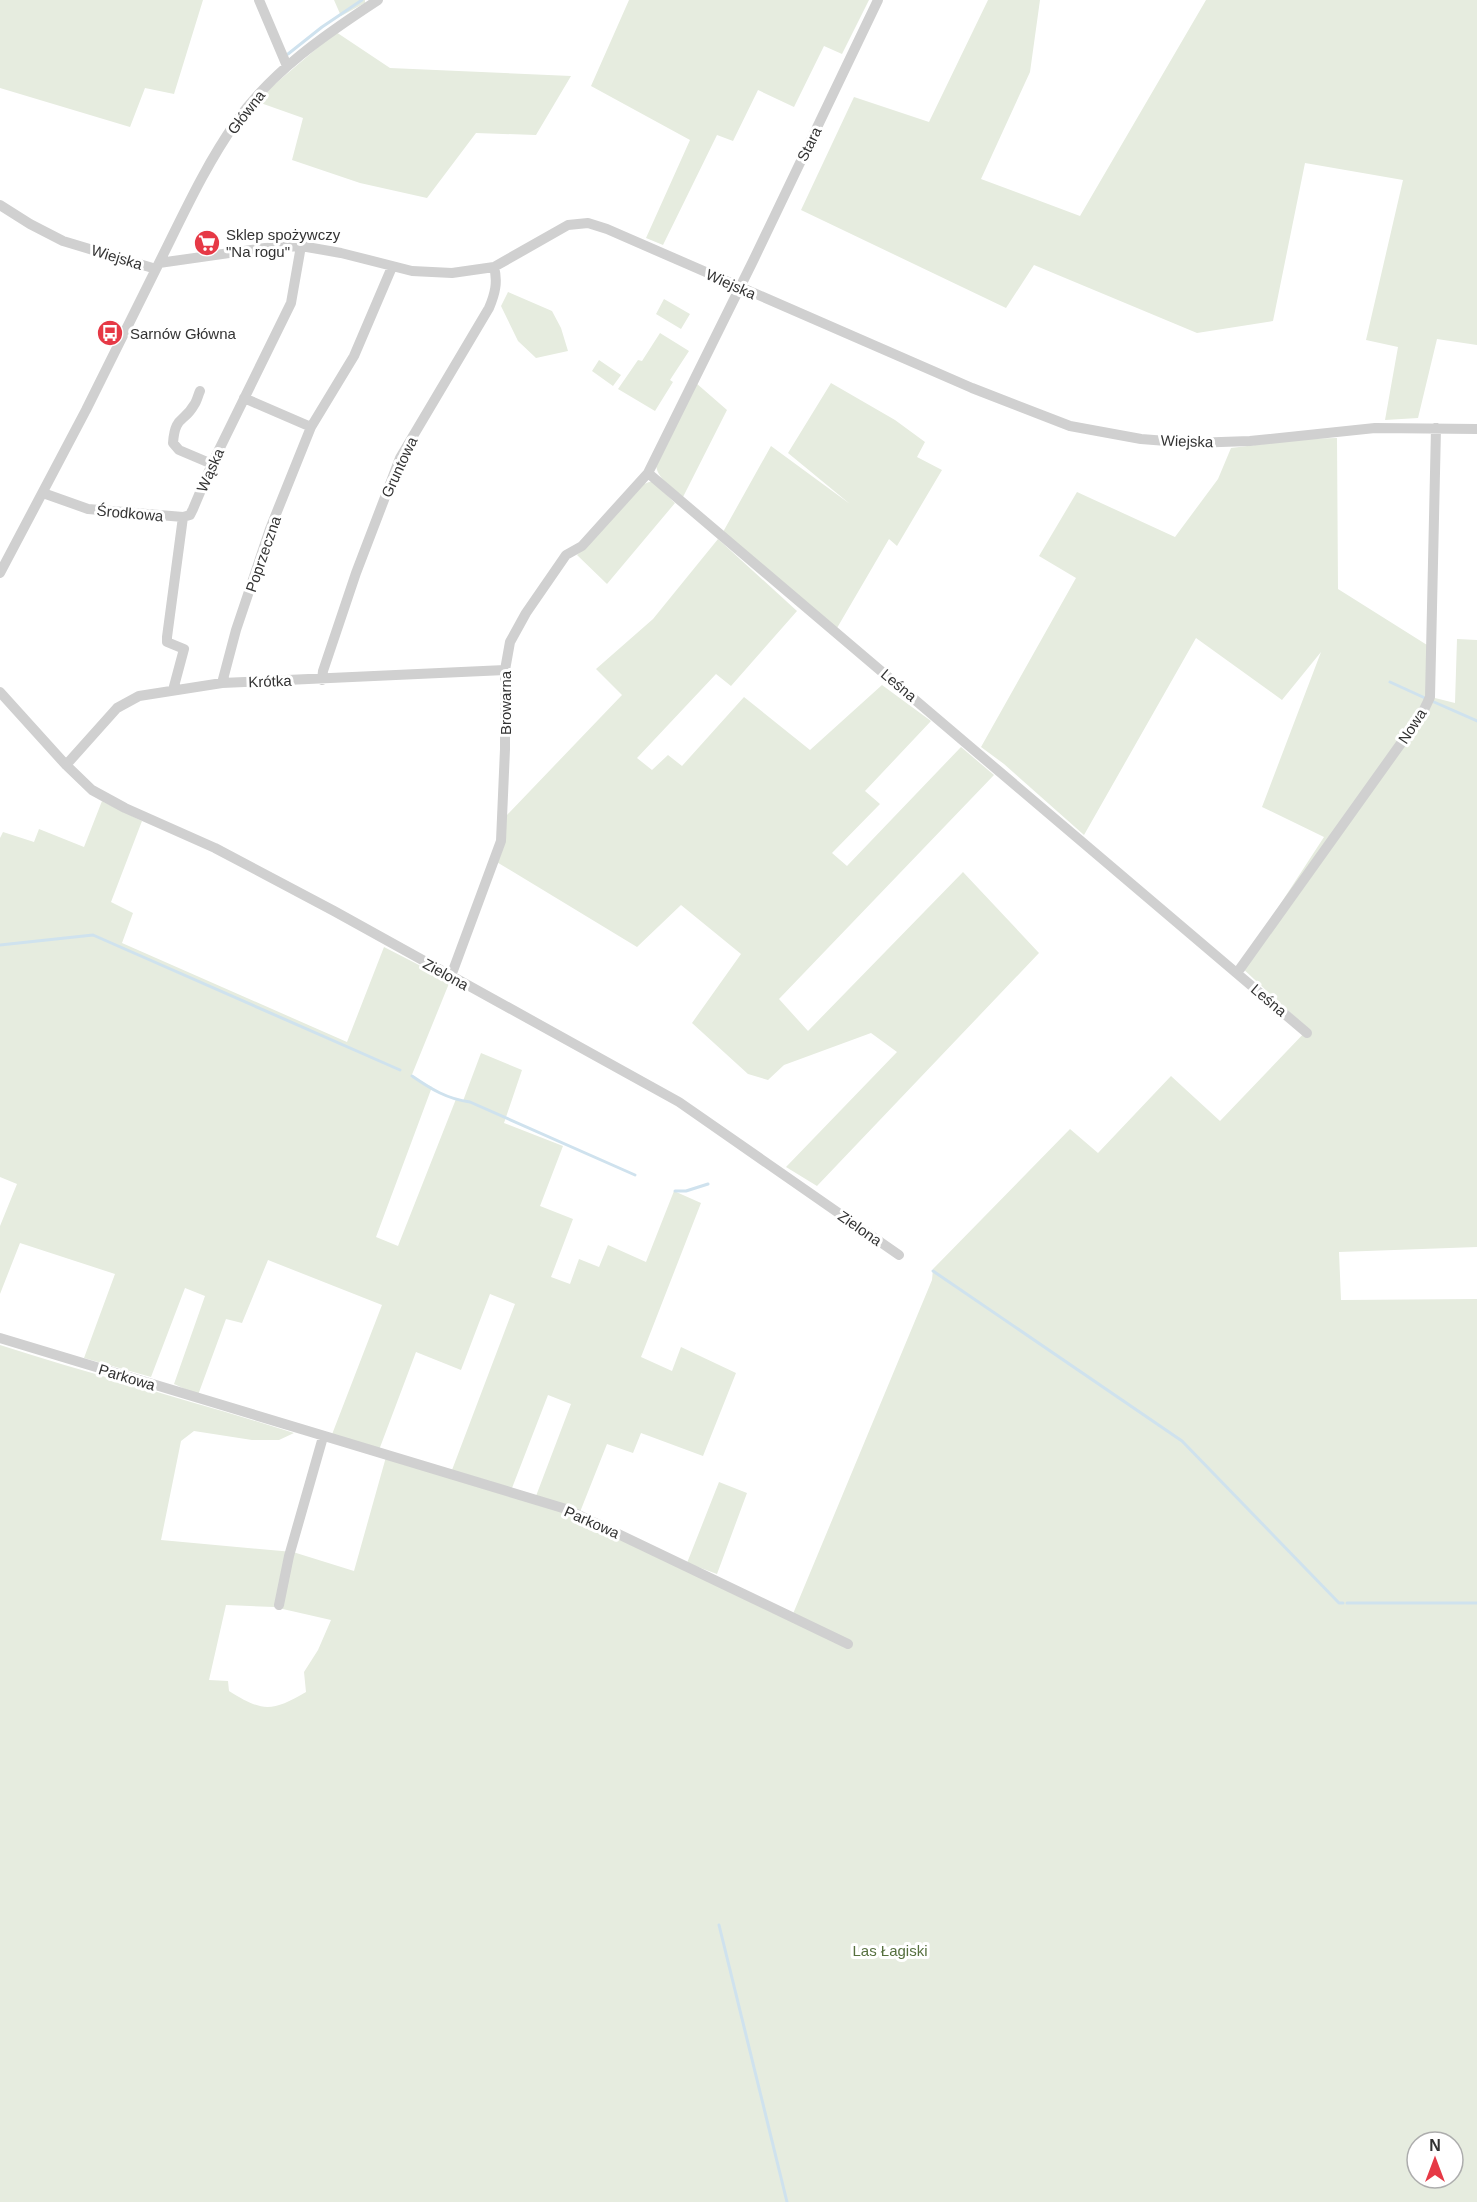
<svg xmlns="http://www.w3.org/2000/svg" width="1477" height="2202" font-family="Helvetica,sans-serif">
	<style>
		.green { fill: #e6ecdf; fill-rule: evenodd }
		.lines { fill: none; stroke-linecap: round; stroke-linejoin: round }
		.stream { stroke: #cfe2ee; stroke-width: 3 }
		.minor { stroke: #d0d0d0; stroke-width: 10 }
		.labels { text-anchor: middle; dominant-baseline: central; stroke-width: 6; stroke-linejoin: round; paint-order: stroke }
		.street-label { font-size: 15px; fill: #333; stroke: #fff }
		.poi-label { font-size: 15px; fill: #333; stroke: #fff; text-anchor: start }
		.park-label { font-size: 15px; fill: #56703f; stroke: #fff }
	</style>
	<rect width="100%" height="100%" fill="#fff"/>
	<path class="green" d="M0,0h203l-29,94 -29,-6 -15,39 -130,-39z
		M334,0h31v3l-24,13z
		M629,0h240l-27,54 -18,-8 -30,61 -36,-17 -25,51 -16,-6 -54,110 -17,-7 44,-98 -99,-54z
		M988,0h52l-10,72 -49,107 99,37 126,-216h271v345l-40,-6 -19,79 -33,2 13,-73 -32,-7 37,-160 -98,-17 -32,158 -76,12 -163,-68 -28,43 -205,-98 53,-113 75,25z
		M336,32l54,36 181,8 -35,59 -60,-2 -49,65 -67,-15 -68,-23 11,-42 -48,-17z
		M508,292l44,19 9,17 7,23 -32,7 -18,-17 -17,-35z
		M664,299l26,15 -9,15 -25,-15z
		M660,333l29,18 -19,29 3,2 -18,29 -37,-22 20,-29 4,1z
		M599,360l22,15 -8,11 -21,-15z
		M696,383l31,27 -44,87c-11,-10 -28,-19 -27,-35z
		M831,383l64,37 30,22 -8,15 25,13 -45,76 -8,-7 -52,89 -114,-96 48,-86 79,58 -62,-51z
		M1337,438l1,151 97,61v48l20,5 2,-64 20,1v607l-138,5 2,48 136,-1v903h-1477v-857c97,31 196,57 294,88l-15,7h-27l-58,-9 -13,10 -20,99 132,12 61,19 32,-114 176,54 228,110 142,-341 1,-11 137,-140 28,24 73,-77 49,45 88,-92 -68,-63 84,-129 -62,-30 59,-155 -39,48 -86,-62 -112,197 -80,-71 -23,-17 95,-169 -37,-22 38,-64 98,45 43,-58 13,-31 72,-9zM226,1605l48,2 57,13 -13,30 -14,22 2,20c-34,20 -44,20 -77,-1l-1,-10 -19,-1zM1417,2142h36v36h-36z
		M649,482h4l22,21 -68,81 -30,-29 65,-70z
		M718,539l79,72 -66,75 -15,-12 -79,84 15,12 16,-15 14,11 62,-69 66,53 72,-65 49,36 -66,70 15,13 -48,49 15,13 114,-119 33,28 -215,224 29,32 155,-159 76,81 -222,233 -31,-19 111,-115 -26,-19 -87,32 -16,15 -20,-6 -56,-51 49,-69 -60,-49 -44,42 -142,-86 12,-46 115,-120 -26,-26 57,-50z
		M102,801l40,20 -31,81 22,11 -11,30 225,99 37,-95 66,34 -39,96 21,10 -56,150 22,9 58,-147 7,2 18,-48 41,17 -18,53 59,23 -23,60 33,13 -22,58 19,7 9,-25 20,8 9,-22 38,17 28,-71 27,12 -60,154 31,14 9,-24 55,26 -33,83 -62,-23 -8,20 -26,-9 -27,68 -44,-16 35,-92 -23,-9 -36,93 -60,-18 63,-166 -25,-10 -29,76 -45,-18 -37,98 -48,-13 51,-132 -114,-45 -26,63 -16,-4 -28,76 -24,-11 31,-88 -20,-8 -34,89 -67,-19 31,-84 -95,-31 -20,51v-68l17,-42 -17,-7v-339l3,-6 31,10 5,-13 45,18z
		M719,1482l28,11 -30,81 -30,-11z"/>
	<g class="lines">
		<path class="stream" d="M288,54l34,-27 40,-27
			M1390,682l35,16
			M1434,702l43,19
			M0,945l93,-10 307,135
			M412,1076c19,13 35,23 58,26l165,73
			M675,1191h11l22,-7
			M933,1271l249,170 157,162h4
			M1347,1603h130
			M719,1925l68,277"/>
		<path class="minor" d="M259,0l28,66
			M0,205l30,19 33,17 93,28
			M159,263c24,-48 46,-97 77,-141 36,-51 90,-88 142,-122
			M200,391c-2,4 -3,10 -6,14 -10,18 -19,10 -21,38l6,7 33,14
			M244,398l67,29
			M648,473l659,560
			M43,493l45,16 95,8
			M0,573l86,-163 73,-147 106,-15 36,-2 40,7 71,18 40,2 42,-6 74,-42 20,-2 19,6 365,159 98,38 71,13 51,4 58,-2 125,-13 102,1
			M322,680l1,-9 33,-98 44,-115 89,-150c6,-14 9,-26 5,-41
			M222,683l14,-53 34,-101 41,-102 43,-71 38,-89
			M173,690l11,-41 -17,-7v-5l16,-120 7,-2 3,-6 19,-45 79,-161 10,-57
			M0,692l66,73 26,25 33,18 90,40 119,63 345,191 220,153
			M66,765l51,-57 22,-12 83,-13 283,-13
			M1237,973l185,-259 8,-17 6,-269
			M451,976l50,-135 4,-92v-79l5,-28 16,-29 40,-58 16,-9 66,-73 105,-212 125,-261
			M0,1338l566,171 282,135
			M279,1605l10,-49 34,-119"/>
	</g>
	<defs>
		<g id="supermarket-disc" transform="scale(1.35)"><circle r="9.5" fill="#e63946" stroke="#fff"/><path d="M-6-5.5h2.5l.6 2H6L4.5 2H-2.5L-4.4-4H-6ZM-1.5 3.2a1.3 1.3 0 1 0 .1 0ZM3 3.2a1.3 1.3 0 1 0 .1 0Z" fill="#fff"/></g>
		<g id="bus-disc" transform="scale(1.35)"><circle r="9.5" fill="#e63946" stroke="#fff"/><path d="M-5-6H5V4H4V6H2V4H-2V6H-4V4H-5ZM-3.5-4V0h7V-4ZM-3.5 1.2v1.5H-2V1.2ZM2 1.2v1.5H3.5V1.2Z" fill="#fff"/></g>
	</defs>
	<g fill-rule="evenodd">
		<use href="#supermarket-disc" x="207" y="243"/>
		<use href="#bus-disc" x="110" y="333"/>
	</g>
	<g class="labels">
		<g class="street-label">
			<text transform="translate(246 112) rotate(-52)">Główna</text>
			<text transform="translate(809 144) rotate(-64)">Stara</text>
			<text transform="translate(117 257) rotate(17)">Wiejska</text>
			<text transform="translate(731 284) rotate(24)">Wiejska</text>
			<text transform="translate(1187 441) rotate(2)">Wiejska</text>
			<text transform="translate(399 467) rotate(-65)">Gruntowa</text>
			<text transform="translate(210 470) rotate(-66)">Wąska</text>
			<text transform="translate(130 513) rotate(5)">Środkowa</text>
			<text transform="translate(263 554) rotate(-71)">Poprzeczna</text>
			<text transform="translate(270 681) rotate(-2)">Krótka</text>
			<text transform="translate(899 685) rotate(40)">Leśna</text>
			<text transform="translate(505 703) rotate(-90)">Browarna</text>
			<text transform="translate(1412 726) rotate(-57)">Nowa</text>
			<text transform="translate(446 974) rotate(29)">Zielona</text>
			<text transform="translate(1269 1000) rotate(40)">Leśna</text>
			<text transform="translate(860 1228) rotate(35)">Zielona</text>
			<text transform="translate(127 1377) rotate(17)">Parkowa</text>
			<text transform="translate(592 1522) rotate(24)">Parkowa</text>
		</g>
		<g class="poi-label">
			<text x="226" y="234">Sklep spożywczy<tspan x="226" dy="17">"Na rogu"</tspan></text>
			<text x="130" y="333">Sarnów Główna</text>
		</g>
		<g class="park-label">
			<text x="890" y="1950">Las Łagiski</text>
		</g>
	</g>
	<g transform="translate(1435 2160)"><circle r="28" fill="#ffffff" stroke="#adadad" stroke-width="1.5"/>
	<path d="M0-4.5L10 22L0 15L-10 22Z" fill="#e63946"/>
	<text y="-9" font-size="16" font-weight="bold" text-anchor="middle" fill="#333333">N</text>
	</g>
</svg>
